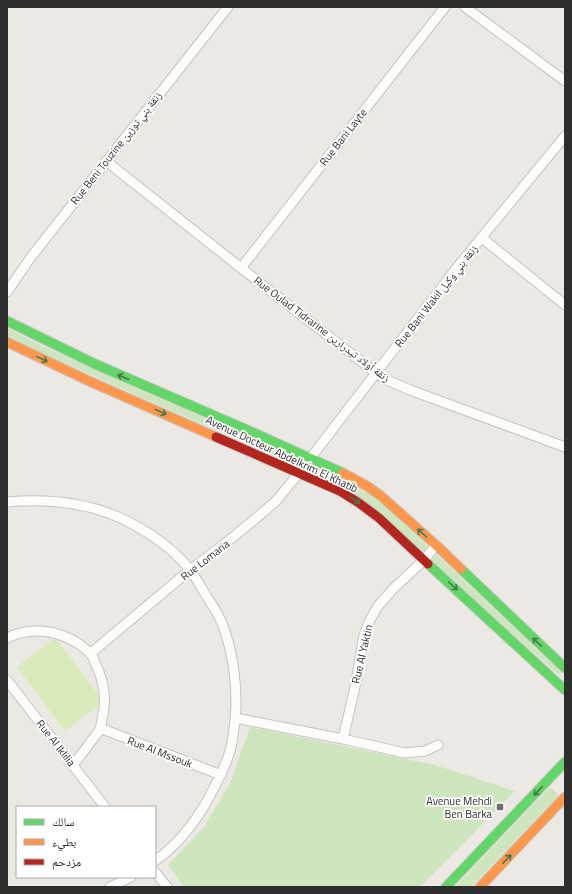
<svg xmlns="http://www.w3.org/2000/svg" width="572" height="894" font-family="'Titillium Web','Noto Naskh Arabic',sans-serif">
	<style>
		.green { fill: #cee6be }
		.pitch { fill: #d9eabb }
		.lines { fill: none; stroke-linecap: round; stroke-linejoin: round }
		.street-casing { stroke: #c5c4c5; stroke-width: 11 }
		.fast-casing { stroke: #c5c4c5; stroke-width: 11 }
		.slow-casing { stroke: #c5c4c5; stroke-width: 11 }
		.jam-casing { stroke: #c5c4c5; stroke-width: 11 }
		.street { stroke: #fcfcfb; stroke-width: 9 }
		.fast { stroke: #63d668; stroke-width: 9 }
		.slow { stroke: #ff974d; stroke-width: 9 }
		.jam { stroke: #b3261e; stroke-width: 9 }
		.oneway { stroke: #467a48 }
		.poi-dot { fill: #706f6e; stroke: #fff; stroke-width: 1.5 }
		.labels { text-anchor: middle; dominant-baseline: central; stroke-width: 3.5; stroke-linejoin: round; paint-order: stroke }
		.street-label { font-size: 11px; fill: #2e2e2e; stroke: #fff }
		.poi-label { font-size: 11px; fill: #2e2e2e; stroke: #fff; text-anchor: end }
	</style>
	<rect width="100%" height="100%" fill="#ece8e4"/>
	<path class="green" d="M7,328l25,13 99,45 168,73v4l-2,2h-2l-166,-73 -99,-45 -23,-12z
		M313,467h2c19,8 38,17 55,28 20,14 37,33 55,49l2,4c-1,2 -2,3 -4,3l-79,-64 -31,-15 -1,-3z
		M436,555l2,1 124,117 -3,2 -82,-72 -44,-43v-3z
		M250,727l185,38 80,26 -95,96h-236l-16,-22 37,-39 26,-45z
		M550,787l9,8 -88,92h-16z"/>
	<path class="pitch" d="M55,638l49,64 -39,29 -48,-64z"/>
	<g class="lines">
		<g class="street-casing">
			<path id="street" d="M465,7l100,74
				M106,161l135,107 135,105 11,7 23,10 155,57
				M482,238l83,67
				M241,268l204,-261
				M7,292l24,-35 197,-250
				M7,502c45,-4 92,2 131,25 19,11 40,27 53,44 5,7 9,14 13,21 7,11 15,22 19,34 10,26 13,53 13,80 -1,16 -2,33 -7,48 -3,10 -8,20 -13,30 -15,31 -33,57 -61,77
				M7,638c27,-14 61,-6 82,14 3,3 5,7 6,11 9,17 12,38 7,56 0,3 -1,7 -2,9 -1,3 -3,6 -5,8 -7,10 -15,20 -22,29
				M91,653l99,-83 42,-32 23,-19 21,-18 23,-28 160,-208 106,-129
				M7,680l98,127
				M235,718l108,21 62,14 20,-2 13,-6
				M100,728l121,47
				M343,739l12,-52 9,-52 6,-15 8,-14 15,-17 31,-29 12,-15
				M155,872l12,15
				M110,887l21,-10"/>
		</g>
		<g class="fast-casing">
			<path id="fast" d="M7,321l88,43 150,65 98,44
				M428,564l137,126
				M461,569l104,99
				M446,887l119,-125"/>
		</g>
		<g class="slow-casing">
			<path id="slow" d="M7,342l82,39 127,56
				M343,473l24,13 14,10 55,49 25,24
				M480,887l85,-90"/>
		</g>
		<g class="jam-casing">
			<path id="jam" d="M216,437l124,54 19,12 20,15 49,46"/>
		</g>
		<use href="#street" class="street"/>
		<use href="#fast" class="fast"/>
		<use href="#slow" class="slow"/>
		<use href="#jam" class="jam"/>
	</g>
	<defs><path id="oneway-shaft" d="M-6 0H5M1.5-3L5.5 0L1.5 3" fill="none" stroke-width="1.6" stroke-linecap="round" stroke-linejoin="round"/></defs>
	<g class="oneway">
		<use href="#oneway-shaft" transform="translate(42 359) rotate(26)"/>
		<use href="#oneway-shaft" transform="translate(123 377) rotate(-157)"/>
		<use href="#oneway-shaft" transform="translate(161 412) rotate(24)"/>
		<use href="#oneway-shaft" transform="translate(355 500) rotate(32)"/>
		<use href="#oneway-shaft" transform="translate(422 533) rotate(-138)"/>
		<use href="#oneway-shaft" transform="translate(453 586) rotate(42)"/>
		<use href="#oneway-shaft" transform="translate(537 642) rotate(-137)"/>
		<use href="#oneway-shaft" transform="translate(538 791) rotate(134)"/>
		<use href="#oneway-shaft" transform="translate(507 859) rotate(-46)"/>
	</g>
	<rect class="poi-dot" x="496" y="803" width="8" height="8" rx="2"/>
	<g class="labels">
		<g class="street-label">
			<text transform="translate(343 137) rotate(-52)">Rue Bani Layte</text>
			<text transform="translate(116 148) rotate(-52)">Rue Beni Touzine زنقة بني توزين</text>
			<text transform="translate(436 296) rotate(-52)">Rue Bani Wakil زنقة بني وكيل</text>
			<text transform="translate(322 329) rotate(37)">Rue Oulad Tidrarine زنقة أولاد تيدرارين</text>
			<text transform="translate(282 454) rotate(25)">Avenue Docteur Abdelkrim El Khatib</text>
			<text transform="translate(205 560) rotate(-38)">Rue Lomaria</text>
			<text transform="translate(362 654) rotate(-77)">Rue Al Yaktin</text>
			<text transform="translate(56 743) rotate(52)">Rue Al Iklilia</text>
			<text transform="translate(160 752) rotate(21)">Rue Al Mssouk</text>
		</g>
		<g class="poi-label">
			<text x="492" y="801">Avenue Mehdi<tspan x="492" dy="13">Ben Barka</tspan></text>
		</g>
	</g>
	<rect width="572" height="894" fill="none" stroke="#2e2e2e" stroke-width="16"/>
	<rect x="16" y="806" width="140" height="72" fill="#ffffff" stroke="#ababab"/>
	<rect x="24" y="819" width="20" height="6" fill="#63d668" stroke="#ababab"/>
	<text x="52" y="826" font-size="12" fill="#2e2e2e">سالك</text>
	<rect x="24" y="839" width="20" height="6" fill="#ff974d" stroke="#ababab"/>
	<text x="52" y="846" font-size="12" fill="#2e2e2e">بطيء</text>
	<rect x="24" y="859" width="20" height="6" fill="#b3261e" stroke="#ababab"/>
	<text x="52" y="866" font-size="12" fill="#2e2e2e">مزدحم</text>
</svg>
